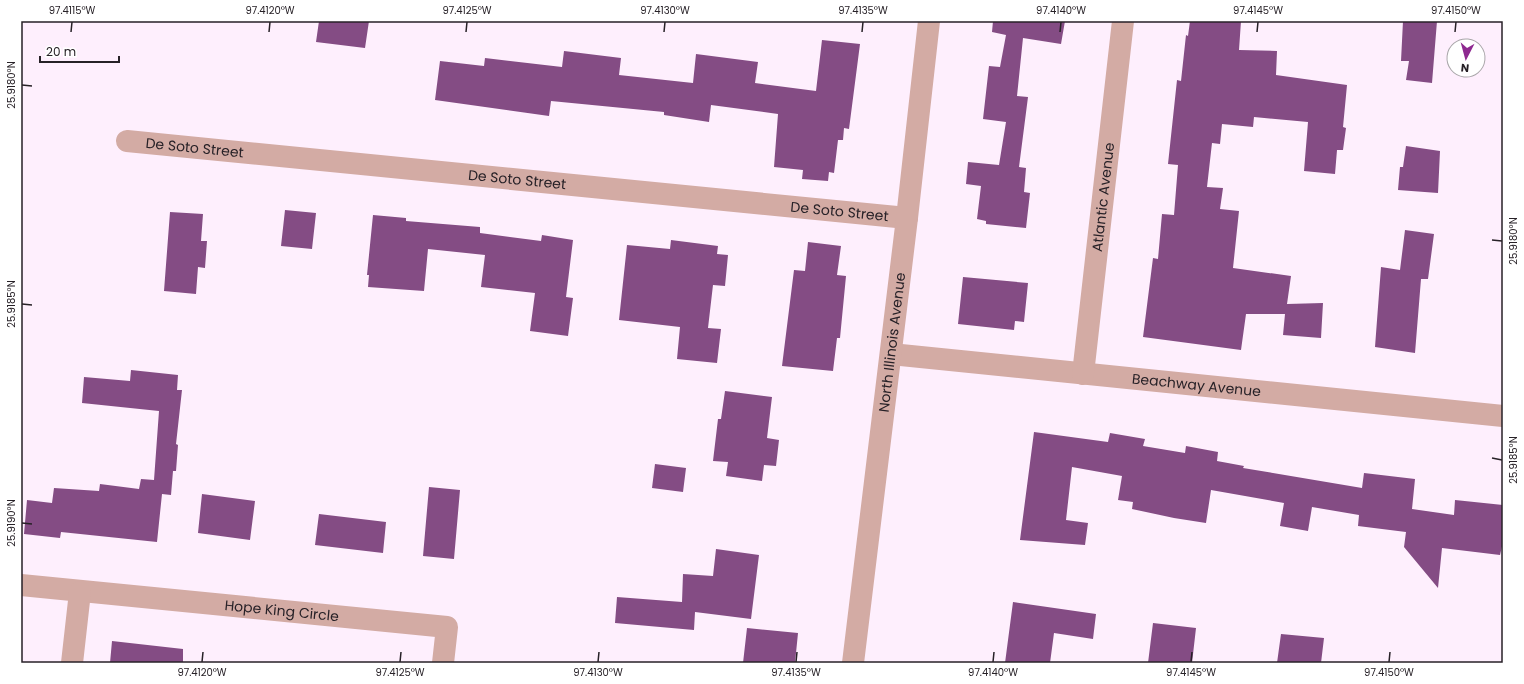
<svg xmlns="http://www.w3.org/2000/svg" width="1524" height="684" font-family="Poppins,sans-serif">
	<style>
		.building { fill: #844c84 }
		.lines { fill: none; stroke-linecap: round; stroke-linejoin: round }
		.minor { stroke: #d3aba4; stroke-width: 22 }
		.ticks { fill: none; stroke: #272127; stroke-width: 1.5 }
		.labels { text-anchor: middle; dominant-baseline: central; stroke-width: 4; stroke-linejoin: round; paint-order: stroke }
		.street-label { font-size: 14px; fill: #272127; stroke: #fff }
		.neatline { fill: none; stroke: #272127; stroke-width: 1.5 }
		.ticks-label { font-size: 10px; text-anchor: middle; fill: #272127 }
	</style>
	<rect width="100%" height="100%" fill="#feeffd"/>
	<path class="building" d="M319,21h50l-4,27 -49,-6z
		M993,21h72l-4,23 -38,-6 -6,58 11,1 -9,70 7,1 -2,24 6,1 -4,35 -40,-4v-3l-9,-2 4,-33 -15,-2 2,-22 31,3 7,-43 -23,-3 6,-53 11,1 6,-32 -14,-3z
		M1190,21h51l-2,29 38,1 -1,24 71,10 -4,42 3,1 -3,22h-6l-2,24 -31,-3 4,-49 -54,-5 -1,10 -31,-3 -2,20 -8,-1 -5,44 16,1 -3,21 19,2 -6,57 58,8 -4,28 36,-1 -2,35 -38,-3 2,-21h-39l-5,36 -98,-13 10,-79 5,1 4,-45 12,1 4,-50 -10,-1 9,-84 4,1 5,-46 2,1z
		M1403,21h34l-5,62 -26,-3 3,-19h-8z
		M822,40l38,4 -11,85 -5,-1 -1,12h-5l-4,33 -5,-1 -1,9 -26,-2 1,-9 -29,-3 4,-53 -67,-9 -2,17 -45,-7v-3l-113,-11 -2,15 -114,-16 5,-39 44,5 1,-8 77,9 2,-16 57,7 -2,17 74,8 3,-29 62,8 -3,21 61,8z
		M1406,146l34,5 -2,42 -40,-3 2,-23h3z
		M285,210l31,3 -4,36 -31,-3z
		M170,212l33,2 -2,27h6l-2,27 -7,-1 -2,27 -32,-3z
		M373,215l33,3v3l74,6v6l61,8 1,-6 31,5 -7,57 7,1 -5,38 -38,-5 5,-38 -54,-6 4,-32 -57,-6 -4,42 -56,-4 1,-12h-2z
		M1405,230l29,4 -6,45h-7l-6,74 -40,-6 6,-80 19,3z
		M671,240l47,6 -1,8 11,1 -3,31 -12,-1 -5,43 13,1 -4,34 -40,-4 3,-32 -61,-7 8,-75 43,4z
		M808,242l33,4 -4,29 9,1 -6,62h-3l-4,33 -51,-5 12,-96 11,1z
		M963,277l65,6 -4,39 -9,-1 -1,9 -56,-6z
		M131,370l47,5 -1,15h5l-6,54 2,1 -2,26h-3l-2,24 -9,-1 -5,48 -96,-10 -1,6 -36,-4 3,-34 25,3 2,-15 45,3 1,-7 39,5 2,-10 13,1 5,-69 -77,-8 2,-26 46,4z
		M725,391l47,6 -5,41 12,2 -3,26 -12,-1 -2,16 -36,-5 2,-14 -15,-1 5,-42h3z
		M1034,432l74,10 2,-9 35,6 -2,7 42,7 1,-7 32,6 -1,9 27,5 -1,2 119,20 2,-15 51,6 -3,30 42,6 1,-15 48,5v37l-3,13 -58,-7 -4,40 -34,-41 2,-15 -48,-6 1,-11 -47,-8 -4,24 -28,-5 4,-23 -73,-13 -5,33 -32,-5 -42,-9 1,-7 -15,-2 4,-24 -50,-9 -6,53 22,3 -3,22 -65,-5z
		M655,464l31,4 -3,24 -31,-4z
		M429,487l31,3 -6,69 -31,-3z
		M202,494l53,7 -5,39 -52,-7z
		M319,514l67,8 -3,31 -68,-8z
		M716,549l43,6 -8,64 -56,-7 -1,18 -79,-7 2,-26 65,5 1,-28 30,2z
		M1013,602l83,12 -3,25 -39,-6 -4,30h-45z
		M1153,623l43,5 -4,35h-44z
		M747,628l51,5 -3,30h-52z
		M1281,634l43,4 -3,25h-44z
		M112,641l71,8v14h-73z"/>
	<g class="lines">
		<g class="minor">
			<path id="s1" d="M127,141l780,77"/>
			<path id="s2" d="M891,354l612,62"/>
			<path id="s3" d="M1083,374l40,-353"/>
			<path id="s4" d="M21,585l426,42 -4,36"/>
			<path d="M72,663l8,-71"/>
			<path id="s5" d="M853,663l54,-445 22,-197"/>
		</g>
	</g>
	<path class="ticks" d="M71,32l1,-10M269,32l1,-10M466,32l1,-10M664,32l1,-10M862,32l1,-10M1060,32l1,-10M1257,32l1,-10M1455,32l1,-10M22,85l10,1M1492,240l10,1M22,304l10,1M1492,458l10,2M22,523l10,1M202,662l1,-10M400,662l1,-10M598,662l1,-10M796,662l1,-10M993,662l1,-10M1191,662l1,-10M1389,662l1,-10"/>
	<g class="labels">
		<g class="street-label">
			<text stroke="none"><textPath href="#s1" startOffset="68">De Soto Street</textPath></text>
			<text stroke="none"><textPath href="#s1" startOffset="392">De Soto Street</textPath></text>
			<text stroke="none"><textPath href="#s3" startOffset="178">Atlantic Avenue</textPath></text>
			<text stroke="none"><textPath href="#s1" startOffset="716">De Soto Street</textPath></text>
			<text stroke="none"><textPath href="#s5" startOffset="323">North Illinois Avenue</textPath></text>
			<text stroke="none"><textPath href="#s2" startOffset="307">Beachway Avenue</textPath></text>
			<text stroke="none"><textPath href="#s4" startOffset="262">Hope King Circle</textPath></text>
		</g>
	</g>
	<rect width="1524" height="684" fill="none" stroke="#ffffff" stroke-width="44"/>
	<g transform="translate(1466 58) rotate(186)"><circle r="19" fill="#ffffff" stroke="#a9a6a9"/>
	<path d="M0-3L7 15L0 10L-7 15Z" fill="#8e2990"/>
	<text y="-6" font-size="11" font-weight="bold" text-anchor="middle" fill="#272127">N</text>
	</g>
	<path d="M40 56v6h79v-6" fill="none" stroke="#272127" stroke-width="2"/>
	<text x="46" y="56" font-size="12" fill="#272127" stroke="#ffffff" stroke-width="3" paint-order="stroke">20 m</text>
	<rect x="22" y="22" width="1480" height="640" class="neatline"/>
	<g class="ticks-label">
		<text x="72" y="14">97.4115°W</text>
		<text x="270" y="14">97.4120°W</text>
		<text x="467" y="14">97.4125°W</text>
		<text x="665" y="14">97.4130°W</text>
		<text x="863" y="14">97.4135°W</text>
		<text x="1061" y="14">97.4140°W</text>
		<text x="1258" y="14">97.4145°W</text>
		<text x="1456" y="14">97.4150°W</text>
		<text transform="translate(11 85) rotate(-90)" y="4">25.9180°N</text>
		<text transform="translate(1513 241) rotate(-90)" y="4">25.9180°N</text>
		<text transform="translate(11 304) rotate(-90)" y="4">25.9185°N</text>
		<text transform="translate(1513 460) rotate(-90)" y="4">25.9185°N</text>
		<text transform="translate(11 523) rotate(-90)" y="4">25.9190°N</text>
		<text x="202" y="676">97.4120°W</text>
		<text x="400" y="676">97.4125°W</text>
		<text x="598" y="676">97.4130°W</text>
		<text x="796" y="676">97.4135°W</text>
		<text x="993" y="676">97.4140°W</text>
		<text x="1191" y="676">97.4145°W</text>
		<text x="1389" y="676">97.4150°W</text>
	</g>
</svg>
